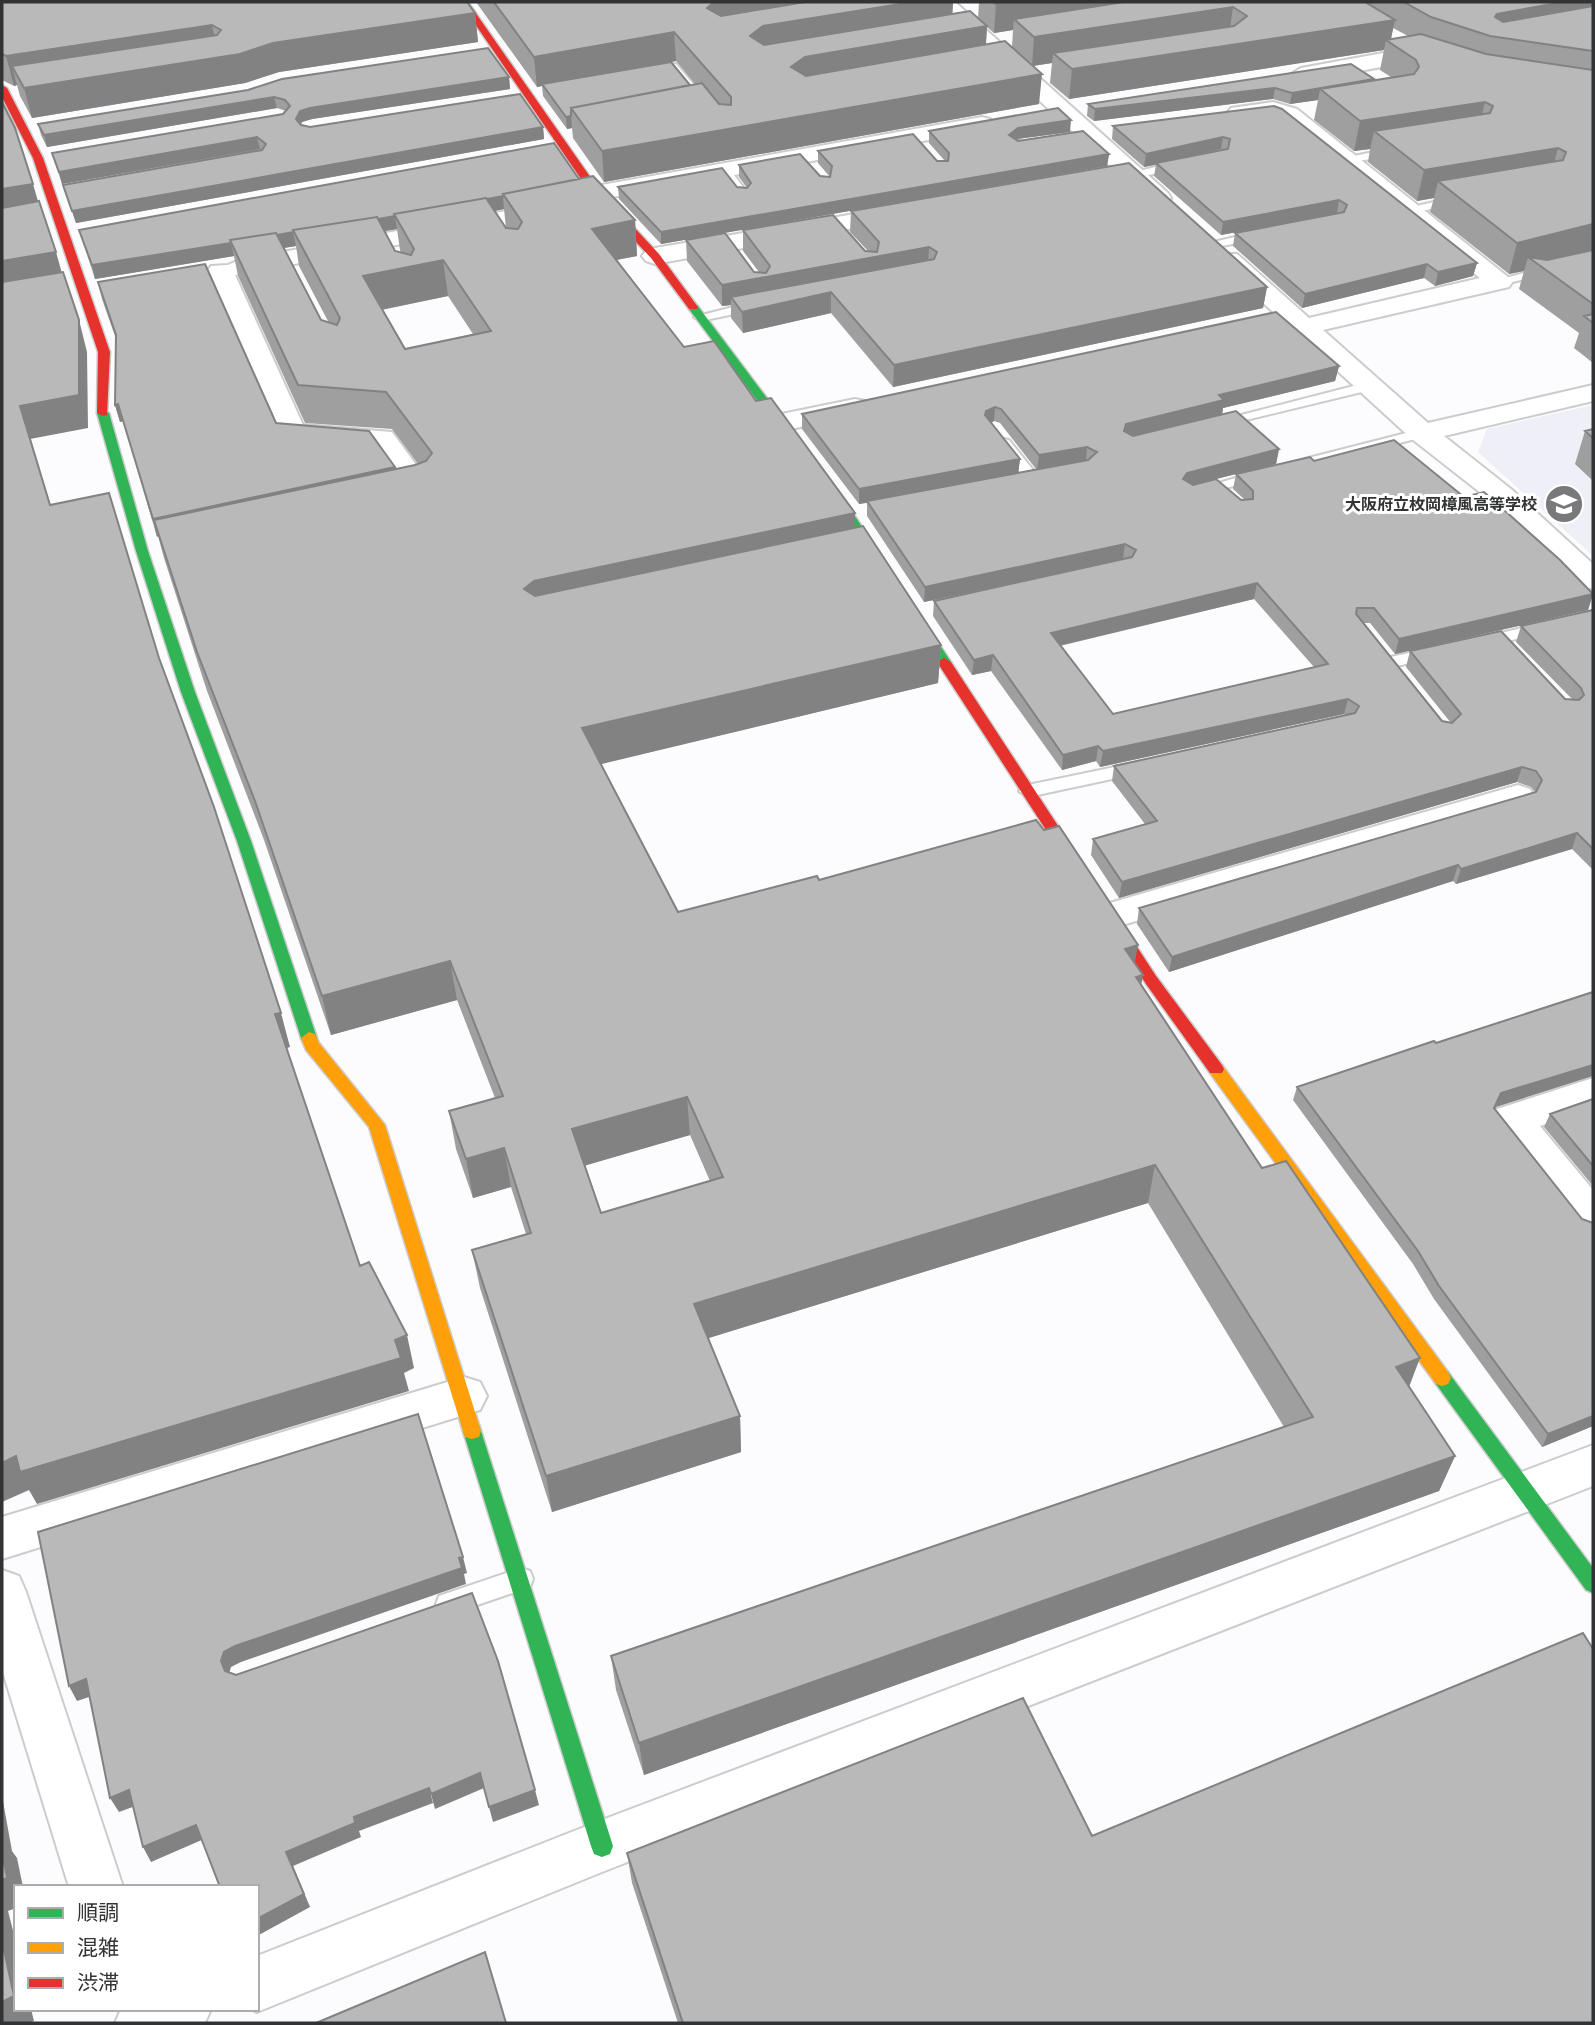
<svg xmlns="http://www.w3.org/2000/svg" width="1595" height="2025" font-family="Lora,'Noto Sans JP',serif">
	<style>
		.built { fill: #eeeff7 }
		.lines { fill: none; stroke-linecap: round; stroke-linejoin: round }
		.lane-casing { stroke: #cccccd; stroke-width: 4 }
		.street-casing { stroke: #cccccd; stroke-width: 4 }
		.fast-casing { stroke: #cccccd; stroke-width: 3 }
		.slow-casing { stroke: #cccccd; stroke-width: 3 }
		.jam-casing { stroke: #cccccd; stroke-width: 3 }
		.lane { fill: #fff; fill-rule: evenodd }
		.street { fill: #fff; fill-rule: evenodd }
		.fast { fill: #30b455; fill-rule: evenodd }
		.slow { fill: #ff9f0a; fill-rule: evenodd }
		.jam { fill: #e5322d; fill-rule: evenodd }
		.wall { fill: #a09fa0; fill-rule: evenodd }
		.shaded-wall { fill: #828282 }
		.building { fill: #bab9ba; stroke: #828282; stroke-width: 2; fill-rule: evenodd }
		.labels { text-anchor: middle; dominant-baseline: central; stroke-width: 6; stroke-linejoin: round; paint-order: stroke }
		.far-poi-label { font-size: 16px; font-weight: bold; fill: #323334; stroke: #fff; text-anchor: end }
	</style>
	<rect width="100%" height="100%" fill="#fcfcfe"/>
	<path class="built" d="M1593,405v151l-115,-104 9,-23z"/>
	<g class="lines">
		<g class="lane-casing">
			<path id="lane" d="M676,64l34,40v4h-8l-29,-37 -23,4 -6,-3z
				M1393,148l4,1v6l-52,8 -6,-4z
				M1180,161l6,4 -2,3 -51,10 -6,-4z
				M720,167h8l21,28 -2,3h-8l-21,-28z
				M1456,197l4,1v6l-51,9 -6,-4z
				M1261,231l6,4 -2,3 -54,10 -6,-4z
				M1593,255v8l-93,22 -6,-4z
				M757,301l7,4 -2,3 -61,13 -7,-4z
				M1369,382l7,4 -2,3 -157,38 -7,-4z
				M1422,429l7,4 -2,3 -137,35 -7,-4 2,-3z
				M1004,439l5,1 28,35v6h-10l-28,-35 -2,-3z
				M1260,471l7,4 -2,3 -67,17 -7,-4z
				M1593,611v10l-111,26 -8,-5 2,-3z
				M1432,648l6,1v8l-46,10 -8,-5 2,-4z
				M1139,762l9,6 -3,4 -117,25 -9,-6 9,-6z
				M521,1568l9,3 3,8 -3,8 -82,28 -9,-3 -3,-8 3,-8z"/>
		</g>
		<g class="street-casing">
			<path id="street" d="M933,2h22l213,191 3,5 -3,5h-18z
				M1416,47l11,7 -3,5 -123,23 -11,-7 11,-7z
				M1273,102l24,7 216,172 -4,6 -186,43 105,93 165,-38v16l-149,35 67,53 82,75v25l-11,-2 -91,-86 -79,-62 -197,-180 4,-5h18l72,64 171,-40 -199,-159c-17,-5 -33,3 -50,-1l-4,-5 4,-5z
				M982,117l8,2 4,5 -4,5 -394,71 -9,-2 -3,-5 3,-5 9,-2z
				M555,202l9,2 3,5 -3,5 -329,61 68,150 89,7 43,59 -5,6c-14,4 -29,9 -43,5l-5,-6 5,-6 15,-4 -29,-40 -91,-7 -75,-168 4,-5 17,-1 11,-5z
				M901,206l9,2 3,5 -3,5 -255,46 -9,-3 -4,-5 4,-5 9,-3z
				M855,399l10,2 4,6 -4,6 -83,18 -10,-3 -4,-6 4,-6z
				M1518,785l12,4 5,8 -5,8 -421,124 -13,-4 -5,-9 5,-9z
				M1593,1078v30l-53,18 53,64v46l-15,-5 -87,-111 6,-11z
				M464,1377l16,5 7,14 -7,14 -478,149v-42z
				M1593,1445v41l-991,386 -345,140 -6,-3h6v-53l345,-136z
				M2,1570l17,6 7,16 97,295h-54l-67,-218z
				M121,2009h90l-6,14h-90z"/>
		</g>
		<g class="fast-casing">
			<path id="fast" d="M689,305h8l154,205 100,152 -2,3h-10l-97,-151 -153,-205z
				M103,410l6,3 39,138 47,141 56,149 66,197 -2,4h-12l-2,-4 -64,-197 -56,-149 -45,-141 -39,-138z
				M1442,1370l6,2 145,196v25l-7,-3 -150,-206 -3,-6 3,-6z
				M472,1423l7,2 2,6 132,415 -3,8 -8,3 -8,-3 -3,-8 -128,-415 2,-6z"/>
		</g>
		<g class="slow-casing">
			<path id="slow" d="M309,1032l6,2 4,9 66,82 96,306 -2,6 -7,2 -7,-2 -2,-6 -94,-304 -63,-77 -5,-12z
				M1216,1063l6,2 226,307 3,6 -3,6 -6,2 -6,-2 -226,-311 -2,-4 2,-4z"/>
		</g>
		<g class="jam-casing">
			<path id="jam" d="M460,2h8l132,189 59,63 39,53 -1,2h-8l-38,-51 -59,-63z
				M2,85l5,3 36,70 67,194 -3,63 -4,1 -6,-3 1,-61 -65,-194 -31,-61z
				M944,658l7,4 205,314 66,89 2,4 -2,4h-12l-64,-89 -209,-322z"/>
		</g>
		<use href="#lane" class="lane"/>
		<use href="#street" class="street"/>
		<use href="#fast" class="fast"/>
		<use href="#slow" class="slow"/>
		<use href="#jam" class="jam"/>
	</g>
	<path class="wall" d="M2,2l473,11 3,29 -199,30 -34,11 -213,35 -12,-22 -3,-11 -3,1 -12,-6z
		M476,2h477l-1,12 26,4 1,-16h614v361l-19,-15 5,-15 -60,-44 5,-18 -15,3 -79,-62 4,-14 -17,3 -49,-39 2,-13 -16,2 -40,-31 4,-20 -28,4 -17,-5 -179,22 -7,-5 1,-12 263,-40 23,16 17,-3 -11,-7 4,-20 -315,49 -19,-16 2,-20 -19,3 6,38 -435,78 -31,-44 -1,-10 -5,1 -24,-33 -1,-10 -5,1zM987,27l7,6 19,-3 -1,17 -26,-2zM1393,28l15,8 -17,3zM676,61l19,23 -5,1 -23,-22z
		M509,77l1,12 -198,30 -10,3 -1,2 9,3h233l1,12 -468,84 -13,-38 197,-35 -198,34 -10,-31 231,-39 3,-3 -9,-3 -230,39 -6,-12 -3,-11 210,-34z
		M1274,106l203,157 -4,13 -38,10 -11,-8 -122,30 -69,-62 2,-13 102,-20 -116,22 -67,-59 2,-11 -12,2 -32,-28 1,-13z
		M929,131l141,1 -53,7 92,15 -2,12 -446,78 -42,-45 -1,-12h119l10,1 -8,-11v-12l91,12 -12,-14v-12l127,10 -16,-18z
		M579,179l56,41 2,36 -21,4 68,87 72,54 99,112 -1,15 87,117 -3,38 -338,81 78,148 141,-32 316,84 6,20 121,184 193,288 -16,35 -795,284 -28,-85 -5,-34 673,-229 -136,-224 -440,135 32,78 1,36 -189,60 -72,-224 -8,-38 54,-16 -15,-47 -38,11 -17,-49 -7,-38 46,-13 -38,-98 -126,35 -67,-195 -57,-149 -43,-133 -6,-22 -1,1 -34,-116 -3,1 -5,-17 1,-66 -14,-40 -4,-17 178,141 119,46 23,-5 -26,-35 -87,-6 -67,-147 -4,-20 -139,23 -16,-49zM504,209l2,19 -11,-17zM397,229l3,21 1,3 -6,-2 -10,-20zM296,246l3,20 30,57 -8,-3 -38,-72zM448,296l25,38 -68,15 -23,-39zM690,1135l20,46 -109,32 -16,-48z
		M851,211l416,76 -4,21 -370,79 -62,-74 -88,20 -12,-15v-13l-9,1 -35,-45 -1,-21 68,32h5l-16,-21v-21l125,21 -18,-19z
		M1339,366l-4,15 -112,27 -1,6 57,35 -3,15 -60,15 25,21 3,-1 -11,-10 3,-15 78,-13 150,36 129,97 -5,16 -193,44 -25,-31h-7l79,98 9,2 -45,-56 4,-16 155,48 8,1 -57,-58 5,-16 72,-16v260l-21,-21 -116,35 -3,-3 -284,91 -32,-48 2,-16 396,-116 -4,-5 -14,-5 -398,116 -28,-43 2,-16 52,-15 -33,-43 2,-15 232,-51 -2,-1 -244,53 -4,-6 -34,9 -71,-99 -19,4 -39,-59 1,-15 96,-21 -106,22 -57,-86v-13l-8,1 -57,-75v-15zM994,421l6,2 36,46 -18,4 2,-14 -29,-36zM1254,599l60,68 -201,47 -53,-68z
		M1593,429v52l-18,-17 10,-33z
		M1436,1043l60,64 -1,2 87,110 11,4v203l-51,21 -108,-148 -21,-35 -120,-164 4,-13z
		M1593,1099v87l-49,-59 6,-13z
		M1092,1836l501,187h-915l-46,-140 -5,-30z"/>
	<path class="shaded-wall" d="M714,2h154l-147,24 -14,-18z
		M913,2h40l-1,22 -188,31 -14,-19 13,-10z
		M1011,2h165l-162,17 -1,11 -19,3 2,-29z
		M1563,2h30v19l-81,18 -17,-22 2,-3z
		M1233,7l-4,29 -176,17 -1,10 -20,3 2,-29z
		M475,13l3,29 -199,30 -34,11 -213,35 -8,-30 249,-45z
		M1395,20l-5,23 -4,-3 -2,10 -315,49 3,-30z
		M212,25l6,29 -206,12 5,19 -3,1 -8,-30z
		M987,26l-2,29 -180,31 -14,-19 14,-10z
		M674,32l2,29 -132,25 -2,-2v2l-5,1 -3,-30z
		M1042,74l-3,30 -435,78 -2,-31z
		M509,77l1,12 -198,30 -10,3 -4,9 -2,-12 4,-8 10,-3z
		M1374,79l-2,12 -52,-2 -2,11 -28,4 2,-11z
		M1275,88l-2,11 -179,22 1,-12z
		M274,97l3,11 -230,39 -3,-12z
		M1485,102l-7,30 -104,-1 -4,18 -16,2 6,-30z
		M571,116l1,12 -5,1 -1,-12z
		M1071,120l-1,12 -53,7 -8,-4 9,-7z
		M543,127l1,12 -468,84 -4,-12z
		M257,137l3,12 -198,35 -3,-12z
		M1223,137l-2,12 -77,18 2,-13z
		M1558,148l-8,30 -112,3 -4,17 -17,3 7,-31z
		M1109,154l-2,12 -446,78v-12z
		M33,184l9,31 -40,6v-32z
		M503,196l1,13 -71,14 -38,-7z
		M1339,200l-2,13 -116,22 2,-13z
		M395,216l2,13 -96,16 -7,-13z
		M635,220l2,36 -42,8 -3,-35z
		M1593,224v40h-42l-23,-7 -4,14 -15,3 8,-31z
		M293,232l3,14 -59,10 -6,-13z
		M231,243l3,13 -139,23 -3,-14z
		M929,247l-1,21 -197,29v8l-9,1v-21z
		M56,252l9,32 -63,10v-33z
		M443,260l5,36 -79,16 -6,-36z
		M1477,263l-4,13 -38,10 3,-14z
		M1427,264l-3,14 -122,30 3,-14z
		M1267,287l-4,21 -370,79 1,-22z
		M831,292v21l-88,20 -1,-21z
		M79,320l8,32 1,76 -58,11 -10,-33z
		M1339,366l-4,15 -112,27 -1,7 -98,23v-7l2,-7 93,-29z
		M118,404l5,17 -3,1 -5,-17z
		M995,407l-1,14 -9,5 1,-15z
		M1087,447l-1,14 -49,9 2,-15z
		M1279,449l-3,15 -92,23 -1,-8 4,-6z
		M1020,459l-2,15 -159,30v-15z
		M395,467l3,17 -244,36 4,16 -1,1 -4,-18z
		M855,513l-1,38 -316,68 -14,-30 10,-8z
		M1125,544l-2,15 -199,43 1,-15z
		M1257,583l-3,16 -205,49 2,-15z
		M1593,594l-5,16 -193,44 4,-15z
		M941,645l-3,38 -353,85 -3,-40z
		M993,655l-2,16 -19,4 2,-15z
		M1348,699l-4,15 -244,53 3,-16z
		M1098,746l-2,15 -34,9 1,-15z
		M1522,767l-5,15 -398,116 3,-16z
		M1577,833l-5,16 -116,35 5,-15z
		M1458,865l-5,16 -284,91 3,-15z
		M1138,945l-7,39 -6,-35z
		M450,961l7,39 -126,35 -9,-39z
		M1143,975l-7,39v-37z
		M281,1013l9,34 -6,2 -9,-35z
		M1593,1065v11l-97,31 -7,15 12,-29z
		M687,1097l3,38 -113,33 -5,-39z
		M504,1148l7,39 -38,11 -7,-39z
		M1155,1165l-7,38 -452,139 -2,-38z
		M407,1335l7,33 -10,5 5,18 -372,113 -8,-14 -27,12v-39l14,-7 379,-116z
		M1420,1358l-14,37 -10,-28z
		M740,1416l1,36 -189,60 -6,-36z
		M1593,1416v10l-51,21 6,-13z
		M1455,1456l-16,35 -795,284 -5,-32z
		M463,1557l4,16 -3,1 2,10 -225,78 -10,5 -3,10 -7,-16 3,-9 11,-6z
		M86,1679l9,16 -18,6 -8,-15z
		M480,1773l4,15 -49,21 -4,-15z
		M429,1788l4,15 -74,28 2,6 -68,29 17,41 -53,29v-17l29,-67 68,-35z
		M129,1790l9,15 -19,7 -9,-14z
		M535,1790l4,15 -46,17 -4,-15z
		M2,1796l10,55 5,7 6,29h-7v21l-8,3 8,31v67h15l3,12 -5,2h-27z
		M196,1825l8,14 -53,23 -8,-15z"/>
	<path class="building" d="M2,2h465l8,11 -202,30 -33,11 -216,34 -12,-22 205,-31 4,-5 -9,-5 -206,31 -4,-2z
		M494,2h220l-7,6 14,8 84,-14h108l-150,24 -13,10 14,9 206,-34 17,15 -182,31 -14,10 15,9 199,-35 37,33 -440,77 -31,-43 131,-25 17,21 12,1v-8l-57,-65 -140,25z
		M993,2h18l-15,2z
		M1124,2h241l30,18 -323,49 -19,-16 181,-27 13,-10 -14,-9 -199,30 -20,-18z
		M1404,2h159l-66,12 -2,3 8,5 90,-16v45l-103,-15 -59,-19z
		M1421,34l65,20 107,16v154l-76,19 -79,-62 125,-21 3,-8 -8,-4 -134,22 -50,-39 116,-18 3,-7 -8,-4 -125,19 -40,-32 94,-15 5,-7 -3,-7 -30,-20z
		M488,48l21,29 -199,31 -10,3 -4,8 5,6 9,2 210,-33 23,33 -471,84 -9,-26 199,-35 4,-6 -9,-7 -198,35 -7,-19 231,-39 7,-8 -5,-6 -11,-3 -230,38 -6,-11 210,-34 34,-11z
		M671,62l19,23 -119,23v8l-5,1 -24,-33z
		M1351,64l23,15 -82,14 -17,-5 -180,21 -7,-5z
		M2,102l13,26 18,56 -31,5z
		M1274,106l8,3 195,154 -39,9 -11,-8 -122,30 -70,-61 109,-21 3,-7 -8,-5 -116,22 -67,-59 72,-14 2,-10 -7,-2 -77,17 -33,-28z
		M1058,108l13,12 -53,8 -9,7 9,6 65,-10 26,23 -448,78 -43,-45 104,-19 15,19 10,1 4,-5 -12,-18 61,-11 20,22 10,1 2,-11 -14,-15 95,-17 24,27h11l1,-8 -20,-22z
		M554,143l25,36 -76,15 1,2 -17,3 -1,-1 -92,16 1,2 -17,3 -1,-2 -84,13 1,2 -17,3 -1,-2 -46,7 1,3 -139,22 -13,-35z
		M1129,163l138,124 -373,78 -63,-73 -89,20 -11,-15 203,-38 3,-7 -8,-5 -207,38 -36,-45 39,-7 29,39 12,1 4,-7 -27,-36 90,-15 32,36 12,1 2,-10 -28,-31z
		M593,176l42,44 -43,9 92,118 30,-6 42,60 15,-3 84,115 -321,68 -10,8 11,7 328,-70 78,119 -359,83 96,184 139,-36 2,4 217,-60 8,10 15,-4 79,119 -13,4 18,26 -7,2 126,191 24,-7 134,197 -24,9 59,89 -816,287 -28,-87 702,-239 -158,-252 -461,139 46,112 -194,60 -74,-226 59,-17 -27,-85 -38,11 -17,-48 54,-15 -53,-135 -128,35 -67,-195 -58,-149 -43,-132 261,-55 11,-4 6,-8 -46,-61 -88,-7 -68,-145 46,-7 45,87 16,5 3,-7 -47,-88 84,-13 18,34 16,4 3,-6 -20,-35 92,-16 20,30 12,1 4,-7 -19,-28zM443,260l48,71 -86,18 -42,-73zM687,1097l36,80 -122,36 -29,-84z
		M39,201l17,51 -54,9v-53z
		M1593,250v54l-65,-47 19,3z
		M205,264l71,159 93,8 26,36 -242,52 -35,-115 -3,1 1,-70 -18,-53z
		M63,272l16,48v75l-59,11 30,99 59,-12 50,165 55,149 67,206 -6,1 85,252 9,-4 38,73 -12,5 6,18 -381,114 -4,-16 -14,7v-1181z
		M1276,312l63,54 -120,29 5,5 -98,24 -2,7 9,5 103,-25 43,38 -92,24 -4,6 10,6 23,-6 25,21 12,-1v-8l-17,-17 74,-17 4,4 80,-21 70,57 20,-5 76,68 33,34 -194,45 -25,-31h-17l-1,6 86,107 10,2 9,-9 -51,-63 91,-20 64,68 14,1 5,-5 -3,-7 -60,-62 72,-16v239l-16,-16 -116,36 -3,-4 -286,92 -33,-49 397,-116 6,-12 -6,-9 -14,-4 -400,115 -29,-43 64,-18 -43,-55 241,-53 4,-7 -11,-7 -245,52 -5,-5 -35,9 -70,-100 -19,5 -40,-59 198,-44 4,-7 -11,-6 -200,43 -58,-86 221,-41 9,-8 -10,-5 -48,8 -38,-46 -6,-2 -9,4 -1,4 35,44 -161,30 -57,-75zM1257,583l71,81 -215,50 -62,-81z
		M1593,314v9l-9,-7z
		M1593,429v9l-8,-7z
		M1593,992v73l-92,28 -7,15 88,111 11,4v193l-45,18 -109,-148 -21,-35 -121,-164 137,-46 2,2z
		M1593,1099v67l-43,-52z
		M418,1414l45,143 -4,1 3,10 -227,78 -11,6 -3,9 4,10 11,4 236,-82 26,68 37,129 -46,17 -9,-34 -49,21 -2,-6 -75,29 1,6 -69,29 18,42 -47,25v-32h-37l-24,-62 -53,22 -14,-57 -19,8 -24,-119 -17,7 -31,-154z
		M1583,1633l10,16v374h-910l-56,-170 396,-155 69,138z
		M2,1851l5,27 -5,2z
		M2,1941l12,55 -12,6z
		M485,1952l21,71h-190z"/>
	<defs>
		<g id="school-disc" transform="scale(2.0125)"><circle r="9.5" fill="#79797b" stroke="#fff"/><path d="M0-5L7-2L0 1L-7-2ZM-4 1L0 2.5L4 1V4Q0 6-4 4Z" fill="#fff"/></g>
	</defs>
	<g fill-rule="evenodd">
		<use href="#school-disc" x="1564" y="504"/>
	</g>
	<g class="labels">
		<g class="far-poi-label">
			<text x="1537" y="504">大阪府立枚岡樟風高等学校</text>
		</g>
	</g>
	<rect width="1595" height="2025" fill="none" stroke="#323334" stroke-width="7"/>
	<rect x="14" y="1885" width="245" height="126" fill="#ffffff" stroke="#adadae" stroke-width="2"/>
	<rect x="28" y="1908" width="35" height="10" fill="#30b455" stroke="#adadae" stroke-width="2"/>
	<text x="77" y="1920" font-size="21" fill="#323334">順調</text>
	<rect x="28" y="1943" width="35" height="10" fill="#ff9f0a" stroke="#adadae" stroke-width="2"/>
	<text x="77" y="1955" font-size="21" fill="#323334">混雑</text>
	<rect x="28" y="1978" width="35" height="10" fill="#e5322d" stroke="#adadae" stroke-width="2"/>
	<text x="77" y="1990" font-size="21" fill="#323334">渋滞</text>
</svg>
